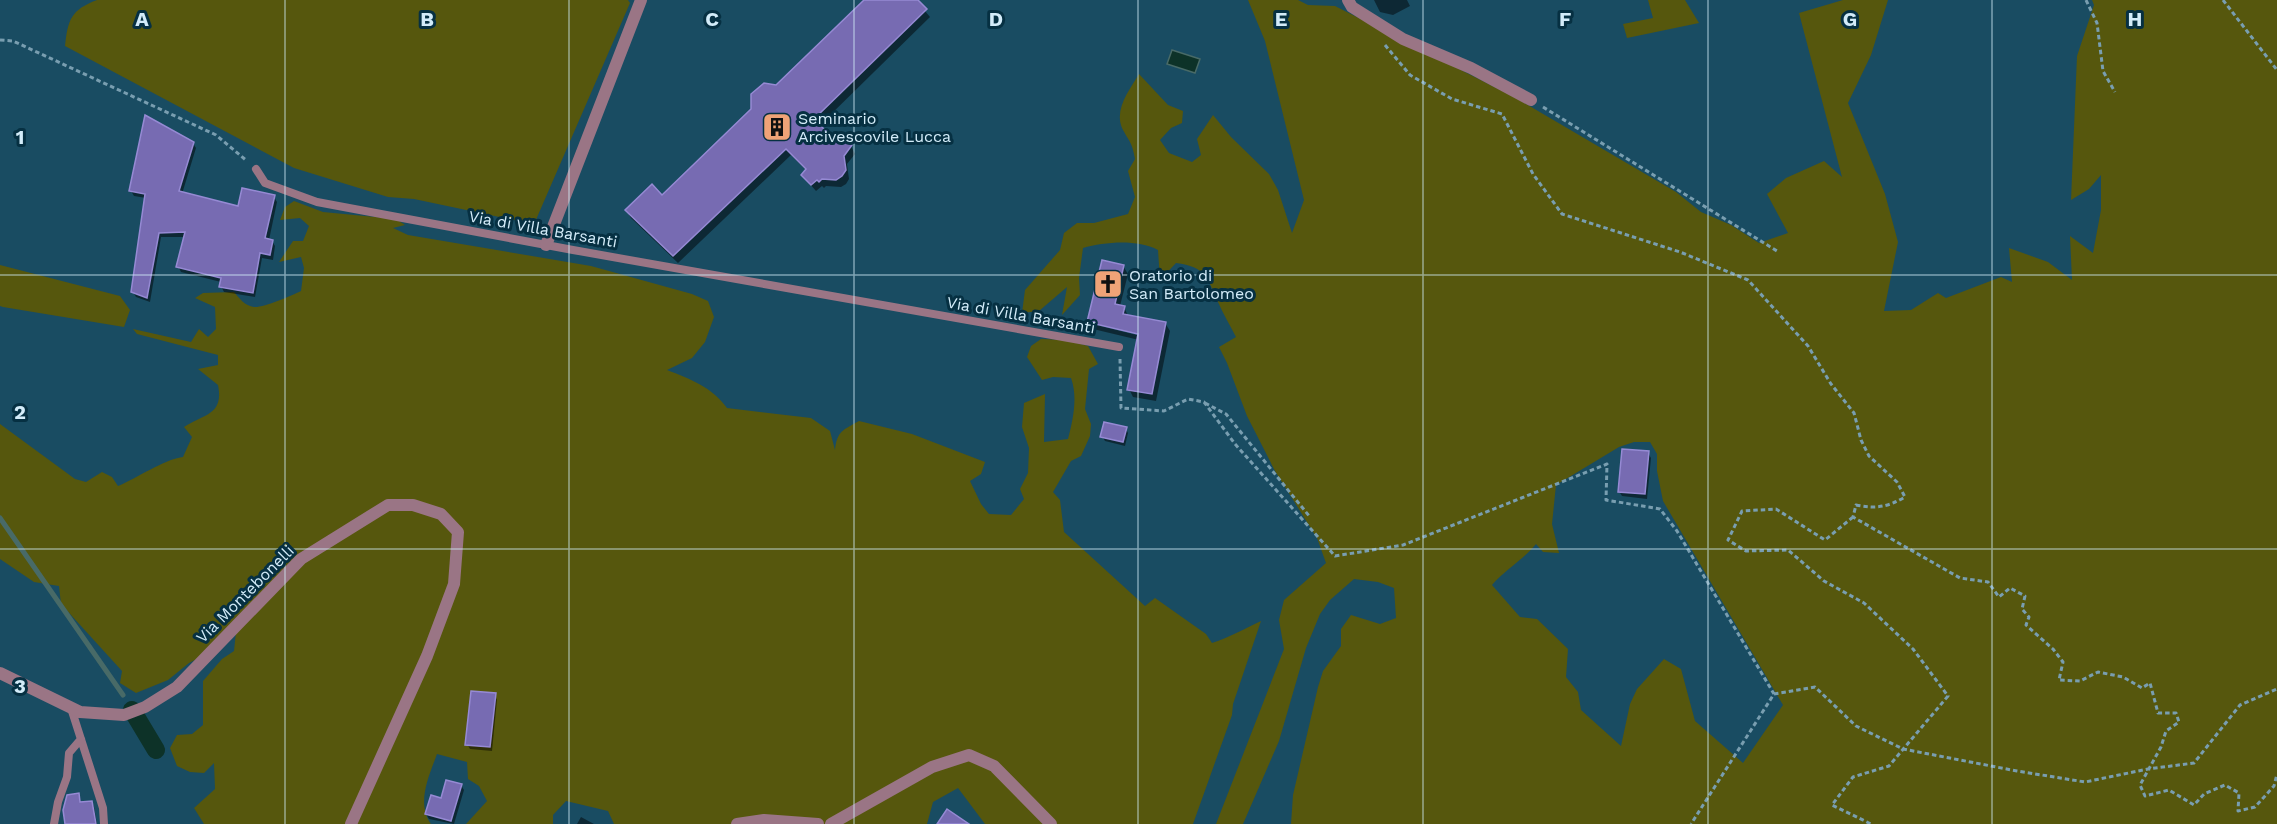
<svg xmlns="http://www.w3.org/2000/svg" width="2277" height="824" font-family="'Work Sans',sans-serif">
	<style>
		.green { fill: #56570d; fill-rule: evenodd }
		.water { fill: #0d3228; stroke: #486a67; stroke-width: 1.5 }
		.shadow { fill: #0007; fill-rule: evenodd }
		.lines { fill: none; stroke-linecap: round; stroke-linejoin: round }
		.stream { stroke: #486a67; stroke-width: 5 }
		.canal { stroke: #0d3228; stroke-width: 18 }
		.building { fill: #776bb2; stroke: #968ad4; stroke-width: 1.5 }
		.path { stroke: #799eb0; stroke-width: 3; stroke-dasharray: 4.5 3; stroke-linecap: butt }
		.lane { stroke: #9a7585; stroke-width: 8 }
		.street { stroke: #9a7585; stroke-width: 12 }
		.grid { fill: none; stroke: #d3ecf9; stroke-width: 1.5; stroke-opacity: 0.55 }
		.labels { text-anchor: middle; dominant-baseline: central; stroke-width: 6; stroke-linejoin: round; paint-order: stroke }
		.poi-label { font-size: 16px; fill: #d3ecf9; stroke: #063042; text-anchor: start }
		.street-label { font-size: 16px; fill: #d3ecf9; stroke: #063042 }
		.grid-label { font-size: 20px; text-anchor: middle; font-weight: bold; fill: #d3ecf9; stroke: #063042; stroke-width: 6; stroke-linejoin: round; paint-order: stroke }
	</style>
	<rect width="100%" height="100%" fill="#194c62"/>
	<path class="green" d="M97,0h531l2,3 -95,219 -7,1 -114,-24 -26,-2 -94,-29 -229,-122c3,-27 6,-36 32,-46z
		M1248,0h50l10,5 27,1 179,91 162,95 25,20 30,13 28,18 29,-10 -21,-39 19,-16 38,-17 18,16 -43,-164 44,-13h45l-17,55 -23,48 37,91 13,48 -14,69 27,-1 27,-17 8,5 55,-21 11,5 -3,-34 39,14 24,18 -2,-44 23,17 8,-43v-35l-12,14 -18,11 6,-144 17,-51 -2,-5h185v824h-986l2,-29 25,-108 5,-16 18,-25v-17l10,-14 29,9 16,-6 -2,-30 -16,-6 -24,-3 -24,21 -10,14 -14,34 -27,93 -36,83h-27l68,-175 -5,-29 5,-20 42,-37 -9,-25 -42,-67 -28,-55 -20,-53 -8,-16 17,-10c-6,-12 -13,-23 -18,-35 -11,-25 -12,-35 -42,-39l-16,17 -2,-30c-21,-11 -53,-8 -75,-2l-4,30 1,17 -18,20 5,-28 -28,24 -17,2 3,-23 35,-40 4,-17 13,-10h17l34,-9 7,-17 -7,-26 7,-12c-3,-18 -6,-17 -13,-31 -8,-19 8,-39 17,-54l29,31 15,6 -1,12 -11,5 -11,12 9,13 23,9 9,-7 -4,-16 16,-24 18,22 38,37 9,16 14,43 12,-33 -39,-159zM1634,442h16l7,12v17l6,30 120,204 -40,58 -48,-42 -14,-52 -17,-10 -27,30 -7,15 -9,42 -40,-36 -3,-18 -12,-15 2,-28 -31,-30 -17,-2 -28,-32c14,-16 31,-25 44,-41l7,8 16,1 -7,-29 4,-39 63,-38z
		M1648,0h37l14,23 -72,15 -4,-14 30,-6z
		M294,201l29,11 73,7 9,6 -12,3 15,7 183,31 101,28 16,7 6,16 -9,25 -13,16 -25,12c23,9 45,17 60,38l84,10 19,13 5,19c2,-19 8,-20 24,-29l53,13 73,28 -4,12 -11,7 11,23 8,10 22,1 13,-16 -4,-10 8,-16 1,-25 -7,-21 2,-24 21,-9 -1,48 24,-3c5,-19 10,-42 3,-61l-18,-1 -11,3 -15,-23 4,-11 10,-7 25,1 22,6 10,18 -9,5 -4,40 6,15 -1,12 -9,20 -10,5 -18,31 7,8 4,32 81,74 10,-8 51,36 6,9c18,-6 32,-14 49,-22l-28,83 -1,11 -39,109h-208l-27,-36 -25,14 -6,22h-313l-6,-13 -42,-10 -13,14v9h-87l21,-23 -8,-15 -11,-7 -1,-17 -30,-8c-8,22 -21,49 -6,70h-227l-10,-16 21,-19 -1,-26 -10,10 -14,-1 -13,-6 -7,-18 7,-13 15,-1 11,-9v-44l19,-22 12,-8 2,-19 -22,18 -25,13 -21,17 -32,13 -16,-10 2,-12 -61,-67 -2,-18 -25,-4 -34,-23v-135l75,55 11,3 16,-10 10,5 6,9c20,-8 44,-26 65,-29l9,-20 -8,-10c20,-13 40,-12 34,-42l-20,-16 20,-4v-10l-81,-21 -4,-5 58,13 8,-13 9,8 8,-8 -1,-22 -20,-9 8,-5 31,-1c5,6 11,14 20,15 9,1 37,-11 47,-16l3,-23 -3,-11 -22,5 14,-21h10l6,-15 -9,-8 -20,2 5,-13z
		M0,265l120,31 10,14 -6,17 -121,-20 -3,-1z"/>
	<path class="water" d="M1172,50l28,9 -5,14 -28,-9z"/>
	<path class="shadow" d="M863,0h53l14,17 -111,109 16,16 16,4 4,8 -8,10 2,15 -3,5 -5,3 -15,-1 -2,2 -2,-2 -6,5 -14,-16 5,-4 -16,-16 -113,108 -47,-45 -4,-7 35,-14 203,-195z
		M1374,0h33l3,6 -17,9 -13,-3z
		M193,143l3,5 -14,46 57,14 35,-11 3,5 -8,38 3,1 3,5 -2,14 -11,-2 -7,39 -31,-5 -3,-6v-4l-40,-10 -3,-6 7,-29h-24l-11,65 -14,-5 -3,-5 13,-94 -12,-2 -3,-5z
		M1123,266l5,8 -8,32 4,1 4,9 37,7 5,8 -14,70 -23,-4 -4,-8 10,-49 -46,-11 -4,-7zM1092,321l54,13 -1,3 -53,-13z
		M1126,429l2,4 -3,13 -20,-5 -3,-5z
		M1648,453l3,5 -4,41 -25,-3 -3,-5z
		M495,695l2,5 -5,51 -22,-2 -3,-5z
		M461,785l3,5 -10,34 -25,-5 -3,-5z
		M78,795l3,9 11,-2 2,5 3,17h-30z
		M581,817l13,7h-17z"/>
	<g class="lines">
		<path class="stream" d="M0,518l123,177"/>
		<path class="canal" d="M132,710l24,40"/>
	</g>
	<path class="building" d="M864,0h54l9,9 -113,110 21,21 7,-6 10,11 -8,11 2,14 -4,6 -6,4 -14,-1 -3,3 -2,-2 -6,5 -10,-10 5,-6 -20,-20 -113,107 -48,-46 27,-26 10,11 89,-86v-15l13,-11 12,2z
		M145,115l49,27 -15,49 59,15 4,-18 33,7 -10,43 8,2 -3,15 -10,-2 -7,40 -34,-6 2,-9 -45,-11 9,-35 -26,1 -12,65 -16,-6 14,-98 -16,-3z
		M1102,260l22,5 -9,39 10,2 -2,8 43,8 -14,72 -25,-4 11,-56 -51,-12z
		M1104,422l23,5 -4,15 -23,-5z
		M1622,449l27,2 -4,43 -27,-2z
		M471,691l25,2 -6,54 -25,-2z
		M446,780l16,4 -11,37 -26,-7 6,-19 10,3z
		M79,793l1,9 12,-1 4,23h-31l-2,-14 4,-15z
		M947,809l22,15h-32z"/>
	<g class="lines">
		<path class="path" d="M2086,0l11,23 6,48 12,21
			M2223,0l54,70
			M0,40l13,1 203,94 31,26
			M1385,45l25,30 42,24 50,15 31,60 29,40 118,38 68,28 60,66 23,38 23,29 7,27 8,16 28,26 8,15c-17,10 -29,12 -49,8l-3,12 107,61 28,4 11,15 11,-9 15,8 -3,13 7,8 -3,8 27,24 10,13 -4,18 21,1 18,-9 25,5 19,11 8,-5 8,30h18l3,9 -13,9 -5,16 -21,38 5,11 24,-6 25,15 10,-11 21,-9 14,8 -1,18 17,-4 19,-21 3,-12
			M1543,107l234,144
			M1120,359l1,49 43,3 24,-12 16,3 31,42 100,112 68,-11 204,-81 -1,36 54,9 17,22 97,163 -83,130
			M1205,403l21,11 84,103
			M1853,517l-28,23 -49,-31 -34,2 -14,29 18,11 42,-1 36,31 40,22 49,46 35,47 -59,70 -36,11 -21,28 39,19
			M1774,694l41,-7 41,39 47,23 114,22 68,11 63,-13 46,-6 46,-58 37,-16"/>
		<path class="lane" d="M256,169l9,14 52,19 256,48 546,97
			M71,708l32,100 1,16
			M54,824l4,-22 9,-25 2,-24 12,-14"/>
		<path class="street" d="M1348,0l4,7 51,32 68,29 60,32
			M546,245l95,-245
			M0,673l80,39 44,3 21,-8 32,-20 124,-128 87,-54h25l28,9 17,18 -4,52 -27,72 -76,168
			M737,824l27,-4 54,4
			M831,824l101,-57 37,-12 25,11 57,58"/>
	</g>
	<path class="grid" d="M285,0v824M569,0v824M854,0v824M1138,0v824M1423,0v824M1708,0v824M1992,0v824M0,275h2277M0,549h2277"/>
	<defs>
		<g id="building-square" transform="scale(1.5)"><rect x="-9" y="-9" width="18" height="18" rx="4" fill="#efa377" stroke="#063042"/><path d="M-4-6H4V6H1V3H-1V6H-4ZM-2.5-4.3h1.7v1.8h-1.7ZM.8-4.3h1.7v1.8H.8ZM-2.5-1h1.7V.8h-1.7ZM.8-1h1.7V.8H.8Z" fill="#111"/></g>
		<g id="church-square" transform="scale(1.5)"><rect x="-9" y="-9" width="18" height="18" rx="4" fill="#efa377" stroke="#063042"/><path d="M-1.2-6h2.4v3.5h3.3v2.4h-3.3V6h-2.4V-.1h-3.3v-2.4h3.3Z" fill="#111"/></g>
	</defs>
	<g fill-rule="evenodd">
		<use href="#building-square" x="777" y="127"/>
		<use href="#church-square" x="1108" y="284"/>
	</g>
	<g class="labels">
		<g class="poi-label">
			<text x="798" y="118">Seminario<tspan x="798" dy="18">Arcivescovile Lucca</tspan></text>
			<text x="1129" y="275">Oratorio di<tspan x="1129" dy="18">San Bartolomeo</tspan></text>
		</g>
		<g class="street-label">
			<text transform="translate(543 229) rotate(10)">Via di Villa Barsanti</text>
			<text transform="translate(1021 315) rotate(10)">Via di Villa Barsanti</text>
			<text transform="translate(245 594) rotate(-45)">Via Montebonelli</text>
		</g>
	</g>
	<g class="grid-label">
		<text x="142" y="26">A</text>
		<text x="427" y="26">B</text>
		<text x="712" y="26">C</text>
		<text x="996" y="26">D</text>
		<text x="1281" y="26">E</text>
		<text x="1565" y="26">F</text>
		<text x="1850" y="26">G</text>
		<text x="2135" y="26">H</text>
		<text x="20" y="144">1</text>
		<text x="20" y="419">2</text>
		<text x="20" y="693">3</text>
	</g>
</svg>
